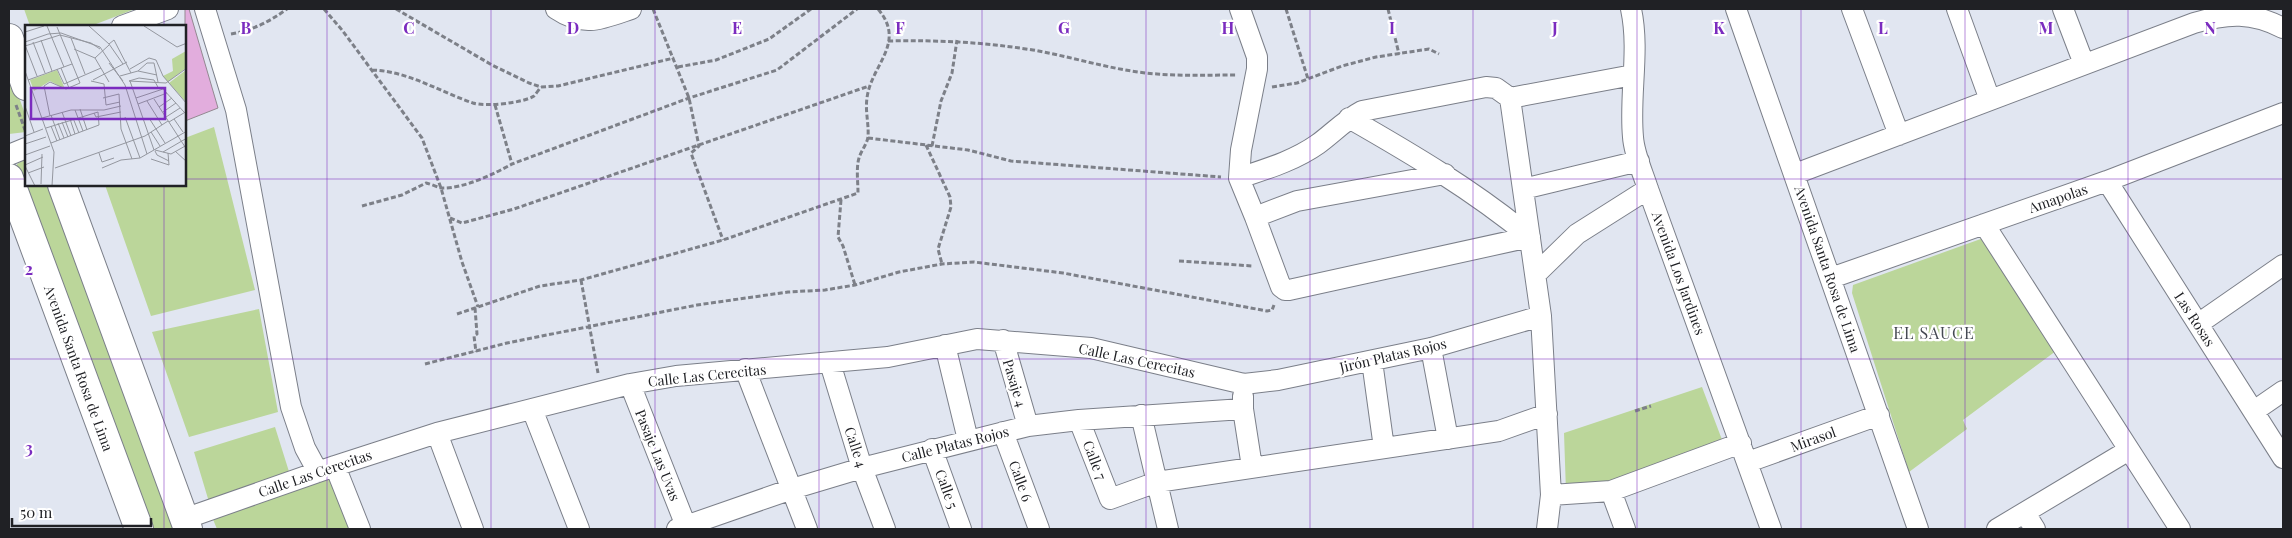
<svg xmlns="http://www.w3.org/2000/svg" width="2292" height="538" font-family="'Playfair Display',serif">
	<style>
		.green { fill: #bbd69a }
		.building { fill: #e2addd; stroke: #938991 }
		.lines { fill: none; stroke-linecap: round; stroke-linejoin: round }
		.minor-casing { stroke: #7b7f89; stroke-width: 22 }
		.primary-casing { stroke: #7b7f89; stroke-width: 30 }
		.path { stroke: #7d8088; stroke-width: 3; stroke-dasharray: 5 2.5; stroke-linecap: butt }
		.minor { stroke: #fff; stroke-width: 20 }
		.primary { stroke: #fff; stroke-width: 28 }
		.grid { fill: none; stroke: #7b2cbf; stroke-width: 1; stroke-opacity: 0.55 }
		.labels { text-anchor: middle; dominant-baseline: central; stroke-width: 4.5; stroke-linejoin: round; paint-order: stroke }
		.street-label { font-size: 14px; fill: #202125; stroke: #fff }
		.quarter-label { font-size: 16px; letter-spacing: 1px; fill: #454952; stroke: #fff }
		.inset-road { fill: none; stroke: #94979f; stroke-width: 1 }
		.view { fill: #7b2cbf; fill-opacity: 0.15; stroke: #7b2cbf; stroke-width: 2.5 }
		.inset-edge { fill: none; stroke: #202125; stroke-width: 2.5 }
		.grid-label { font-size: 16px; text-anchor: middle; font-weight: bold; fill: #7b2cbf; stroke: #fff; stroke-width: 4.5; stroke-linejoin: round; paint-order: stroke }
	</style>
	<rect width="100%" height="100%" fill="#e1e6f1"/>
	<path class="green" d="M24,9h111l-44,17h-61z
		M9,69l17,48v15l-17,2z
		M214,127l41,163 -104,26 -46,-131h80v-47z
		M26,159v26h25l128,344h-28l-134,-361v-4z
		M1989,236l71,112 -97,72 4,9 -58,43 -57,-179 1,-8z
		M259,309l19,103 -89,25 -37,-105z
		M1702,387l22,58 -116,43 -42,4 -2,-59z
		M275,427l16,51 -82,24 -15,-50z
		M333,476l18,53h-134l-5,-12z"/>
	<path class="building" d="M185,9h4l29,99 -33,13z"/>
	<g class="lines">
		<g class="minor-casing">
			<path id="minor" d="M205,9l31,101 55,297 14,41 13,24
				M556,9c28,19 46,10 75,0
				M1240,9l17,48v12l-16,81 -2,28 16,39 26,70 4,3h4l241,-53
				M1631,9c9,42 -2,85 2,128 1,17 10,36 15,52l123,340
				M1736,9l182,520
				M1852,9l47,126
				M1957,9l33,91
				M2063,9l21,55
				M122,26l46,-17
				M1510,98l123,-23
				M1349,118c63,36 124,72 181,119
				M9,155l17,-7
				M1795,174l399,-151c34,-10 58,-11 89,5
				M1239,178c27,-9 55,-17 79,-34 15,-11 27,-24 44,-33l124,-24 10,1 14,10 31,218 10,179 -4,34
				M2107,181l176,277
				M1523,189l116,-28
				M1255,217l42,-16 148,-27
				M1984,224l196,305
				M1536,274l41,-40 71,-45
				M1831,278l276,-97 176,-68
				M2198,324l85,-59
				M1003,340l25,86
				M945,345l23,95
				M1431,348l17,91
				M1372,361l12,87
				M830,363l32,105 23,61
				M745,369l62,160
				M630,384l56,142
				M1243,396v13l9,58
				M532,409l47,120
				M2254,411l29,-20
				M1141,415l27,114
				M1079,420l31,79 47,-17 342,-51 48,-17
				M1003,432l36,97
				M437,433l36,96
				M932,449l29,80
				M1748,462l131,-47
				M335,466l25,63
				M1611,491l14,38
				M1551,495l60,-4 130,-48
				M2025,513l10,16
				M184,519l151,-53 102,-33 193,-49 46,-8 212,-19 89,-18 114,9 153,36 34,-4 153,-32 110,-32
				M677,529l115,-40 70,-21 166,-42 51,-6 164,-11
				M1997,529l132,-79"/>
		</g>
		<g class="primary-casing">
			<path id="primary" d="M9,38l17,48
				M9,178l130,351
				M62,185l126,344"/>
		</g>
		<path class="path" d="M324,9l18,21 80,108 19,50 21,74 16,45
			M396,9l96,56 37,18 12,4 17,-1 116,-28
			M653,9l36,89 10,48 -8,7 32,87
			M1286,9l22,70
			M1388,9l11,45
			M231,34c22,-4 38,-12 56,-25
			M888,41c51,-1 94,1 145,9 41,7 81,21 124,24 26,2 53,1 80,1
			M678,67l38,-7 53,-21 42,-30
			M372,70c36,1 68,22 101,33 13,4 50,0 61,-7 2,-2 5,-7 7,-9
			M1272,87l25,-4 45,-17 34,-9 53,-8 10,5
			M16,105l9,25
			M495,105l17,59
			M868,138l100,12 43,11 210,16
			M926,145l24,52 1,10 -13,42 4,15
			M932,146l9,-45 11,-28 5,-33
			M841,200l-3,37 5,9 12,39
			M362,206l40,-11 24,-12c5,1 11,4 15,5 22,1 53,-14 71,-24l177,-66 88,-28 80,-61
			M450,218l12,5 52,-14 355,-123
			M1179,261l74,5
			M581,280l17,93
			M475,308l2,26 -3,2 2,16
			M457,314l83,-28 41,-6 142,-40 135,-47c0,-11 -2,-25 1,-35 2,-7 8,-14 9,-21 1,-13 -3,-26 -1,-39 4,-33 40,-55 11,-89
			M425,364l82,-21 190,-38 91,-13 37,-2 30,-5 44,-13 43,-8 32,-2 89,11 204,38 5,-1 2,-5
			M1635,411l16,-5"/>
		<use href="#minor" class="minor"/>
		<use href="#primary" class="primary"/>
	</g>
	<path class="grid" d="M164,9v17M327,9v520M491,9v520M655,9v520M819,9v520M982,9v520M1146,9v520M1310,9v520M1473,9v520M1637,9v520M1801,9v520M1965,9v520M2128,9v520M9,179h17M185,179h2098M164,185v344M9,359h2274"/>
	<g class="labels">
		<g class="street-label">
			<text transform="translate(2058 198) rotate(-19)">Amapolas</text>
			<text transform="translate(1828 269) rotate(71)">Avenida Santa Rosa de Lima</text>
			<text transform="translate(1679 273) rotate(70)">Avenida Los Jardines</text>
			<text transform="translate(2195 319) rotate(57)">Las Rosas</text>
			<text transform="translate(1393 355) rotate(-13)">Jirón Platas Rojos</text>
			<text transform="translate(1137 360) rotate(12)">Calle Las Cerecitas</text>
			<text transform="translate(79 368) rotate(70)">Avenida Santa Rosa de Lima</text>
			<text transform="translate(707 375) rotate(-6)">Calle Las Cerecitas</text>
			<text transform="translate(1015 383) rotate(73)">Pasaje 4</text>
			<text transform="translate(1813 439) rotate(-20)">Mirasol</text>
			<text transform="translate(955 444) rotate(-14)">Calle Platas Rojos</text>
			<text transform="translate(856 447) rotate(72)">Calle 4</text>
			<text transform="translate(658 455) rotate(68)">Pasaje Las Uvas</text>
			<text transform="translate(1095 460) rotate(69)">Calle 7</text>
			<text transform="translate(315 473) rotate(-19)">Calle Las Cerecitas</text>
			<text transform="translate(1021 481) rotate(70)">Calle 6</text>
			<text transform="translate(947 489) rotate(70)">Calle 5</text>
		</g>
		<g class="quarter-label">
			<text x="1934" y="332">EL SAUCE</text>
		</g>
	</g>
	<g transform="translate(25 25)">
		<rect width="161" height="161" fill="#e1e6f1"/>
		<path d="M161,26v17l-18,14 -5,-6 10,-5 -1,-12zM32,45l8,19 -15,-8 -16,10 -4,-11zM161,45v32l-17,-19z" fill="#bbd69a"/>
		<path class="inset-road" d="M22,1l17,41M64,1l20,18 14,20M119,1l33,21 10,-4M32,2l23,56 -14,6M0,7l19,-6M46,13l14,36M16,15l11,31M0,17l23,-8 13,-1 39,14 25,38 22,69M8,17l12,31M84,19l5,-4 17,33M0,20l12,31M0,21l35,-11 31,8 9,6M49,24l21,9 14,24M70,33l14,-13M84,38l14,18M36,43l8,20M32,44l7,15M105,44l19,-11 7,2 7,16 24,28M0,46l29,81 -2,34M113,46l9,-8h7l4,19M95,51l18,-5 19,4M3,55l44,-16M68,55l34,-18M66,56l13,3 2,21 14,-3M104,56l37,2 21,-15M104,56l10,-3 15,2 5,9M105,56l24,69M39,59l37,-16M78,73l16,-4 2,35 11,30M111,73l27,-9 21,23M129,74l33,51M122,76l15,24M113,79l29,-11M0,81l9,26M134,82l13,-9M55,84l7,21M50,85l8,21M37,87l9,24M138,87l13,-9M69,88l2,4 25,-5M26,90l9,25M25,91l-6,-30 6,-4 16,7M100,92l15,41M141,92l14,-9M17,93l29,-8h33l17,-4M48,93l6,15M124,93l16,25M45,94l5,15M149,94l9,13M37,97l6,15M144,97l18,-11M33,98l6,15M26,101l6,15M21,103l52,-16M126,107l9,14M0,111l18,-7M26,118l48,-18 -1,-13M0,119l21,-7M130,125l16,4 16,-9M130,126l2,4 12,6M150,126l12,11M138,127l24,-14M74,128l3,9 12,-4M0,130l25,-9M126,134l18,6 -1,-12M0,140l18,-8M0,141l10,20M30,143l90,-32 23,-15M77,143l19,-8 19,-2 47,-27M3,148l16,-6M16,159l1,-30"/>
		<path class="view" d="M6,63h134v31h-134z"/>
		<rect width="161" height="161" class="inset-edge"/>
	</g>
	<g class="grid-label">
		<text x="246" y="34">B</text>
		<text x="409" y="34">C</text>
		<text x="573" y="34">D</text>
		<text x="737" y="34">E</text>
		<text x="900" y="34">F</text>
		<text x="1064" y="34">G</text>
		<text x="1228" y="34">H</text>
		<text x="1392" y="34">I</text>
		<text x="1555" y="34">J</text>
		<text x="1719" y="34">K</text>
		<text x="1883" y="34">L</text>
		<text x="2046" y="34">M</text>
		<text x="2210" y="34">N</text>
		<text x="29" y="275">2</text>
		<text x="29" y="454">3</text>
	</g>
	<rect width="2292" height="538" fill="none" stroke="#202125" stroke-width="20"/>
	<path d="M12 518v8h139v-8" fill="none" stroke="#202125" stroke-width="2.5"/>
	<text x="20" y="518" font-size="15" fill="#202125" stroke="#ffffff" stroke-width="4" paint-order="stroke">50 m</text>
</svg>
